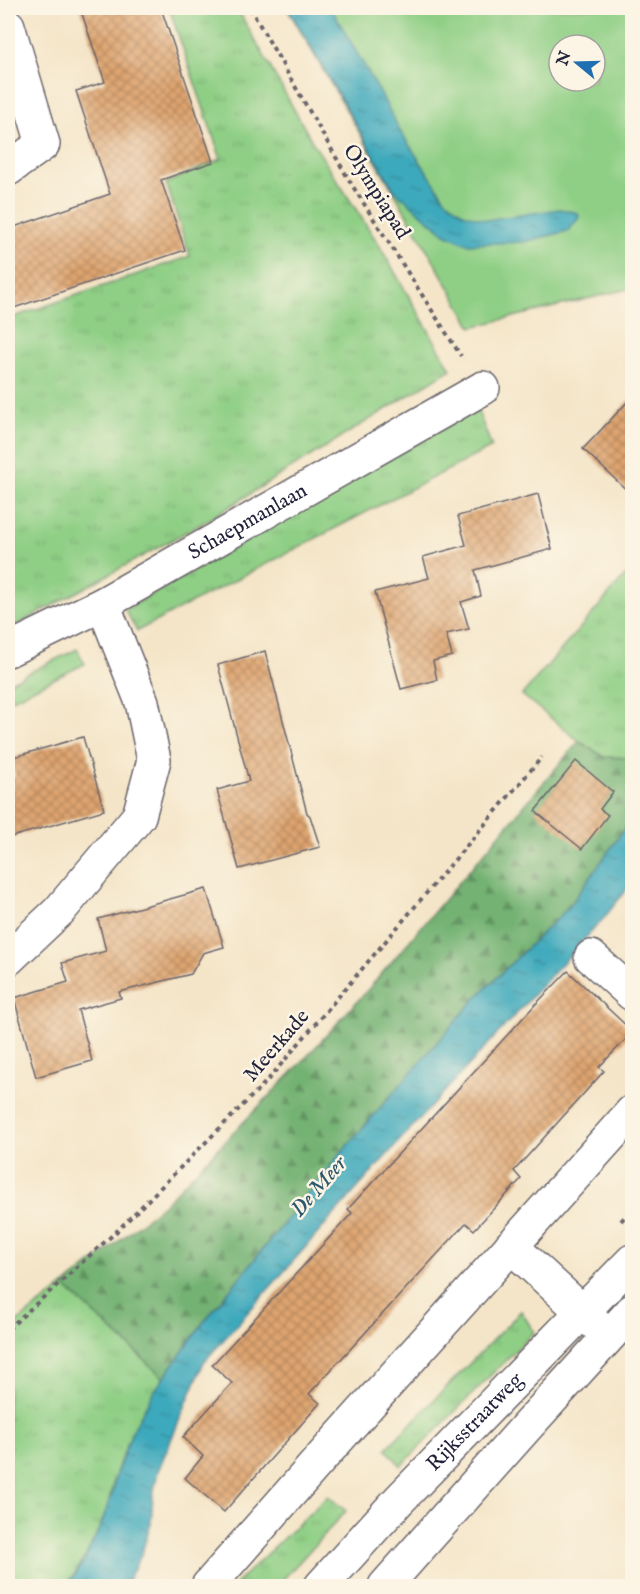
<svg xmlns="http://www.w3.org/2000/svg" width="640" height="1594" font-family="'IM FELL English',serif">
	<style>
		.grass { fill: url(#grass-tufts); stroke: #587860; stroke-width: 1.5 }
		.forest { fill: url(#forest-firs); stroke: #4a6a56; stroke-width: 1.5 }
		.green { fill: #8fcf85; stroke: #587860; stroke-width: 1.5; fill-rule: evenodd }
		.water { fill: url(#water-ripples); stroke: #30667c; stroke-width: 1.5 }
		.building { fill: url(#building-cross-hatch) }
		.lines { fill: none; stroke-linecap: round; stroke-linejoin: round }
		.minor-casing { stroke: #6c666c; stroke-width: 36 }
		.path { stroke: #6c666c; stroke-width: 4; stroke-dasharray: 4.5 4.5; stroke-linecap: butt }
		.minor { stroke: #fff; stroke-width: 33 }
		.labels { text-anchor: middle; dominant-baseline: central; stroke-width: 5; stroke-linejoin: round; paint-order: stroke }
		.street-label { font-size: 21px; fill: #22223b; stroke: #fcf5e5 }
		.water-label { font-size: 22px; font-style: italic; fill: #2d586f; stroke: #fcf5e5 }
	</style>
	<defs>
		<pattern id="grass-tufts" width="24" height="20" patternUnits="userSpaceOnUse" patternTransform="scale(1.5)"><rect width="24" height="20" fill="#8fcf85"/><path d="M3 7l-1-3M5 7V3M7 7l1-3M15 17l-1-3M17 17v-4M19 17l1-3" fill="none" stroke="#7bb174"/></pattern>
		<pattern id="forest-firs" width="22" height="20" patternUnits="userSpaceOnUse" patternTransform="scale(1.5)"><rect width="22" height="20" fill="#73b272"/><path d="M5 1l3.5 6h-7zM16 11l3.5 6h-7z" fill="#5e905f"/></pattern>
		<pattern id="water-ripples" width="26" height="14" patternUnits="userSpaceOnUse" patternTransform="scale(1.5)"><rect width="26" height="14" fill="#3da9bc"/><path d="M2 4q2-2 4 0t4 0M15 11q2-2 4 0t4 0" fill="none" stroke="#33899a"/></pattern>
		<pattern id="building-cross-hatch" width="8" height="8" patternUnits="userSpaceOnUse" patternTransform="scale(1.5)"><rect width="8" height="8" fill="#dea46f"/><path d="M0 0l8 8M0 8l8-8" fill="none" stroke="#b4855c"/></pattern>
	</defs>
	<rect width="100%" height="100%" fill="#fcf5e5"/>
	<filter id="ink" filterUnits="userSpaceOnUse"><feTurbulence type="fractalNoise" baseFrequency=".0167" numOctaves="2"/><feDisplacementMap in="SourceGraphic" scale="12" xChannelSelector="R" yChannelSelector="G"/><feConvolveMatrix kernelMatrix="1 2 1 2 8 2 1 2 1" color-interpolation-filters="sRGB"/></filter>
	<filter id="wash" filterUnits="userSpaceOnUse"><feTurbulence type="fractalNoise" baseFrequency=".008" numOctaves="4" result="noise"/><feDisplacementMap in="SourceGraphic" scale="24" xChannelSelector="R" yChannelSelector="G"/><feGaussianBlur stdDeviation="1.35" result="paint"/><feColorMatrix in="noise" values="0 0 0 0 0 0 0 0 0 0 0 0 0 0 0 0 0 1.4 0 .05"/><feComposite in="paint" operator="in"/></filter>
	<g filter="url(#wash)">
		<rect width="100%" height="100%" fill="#f4e5c8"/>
		<path class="grass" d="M169,8h68l76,135 66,102 72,124 -243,151 -200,110v-311l182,-63 -24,-73 55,-24z
			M8,73l17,36 -17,6z
			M477,409l15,38 -355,184 -12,-21z
			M632,568v188l-3,2 -25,-1 -25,-16 -57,-46z
			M77,649l8,15 -77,37v-18z
			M64,1286l100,92c-21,29 -36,61 -48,95 -5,18 -8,36 -16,53 -9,22 -20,41 -34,60h-58v-257z
			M521,1311l13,21 -133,134 -15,-17z
			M328,1496l18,15 -69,75h-44z"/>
		<path class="forest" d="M579,741l25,16 25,1 3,-2v62l-63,89 -92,90 -137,157 -137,169 -39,55 -100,-92 99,-81 138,-142 71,-78z"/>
		<path class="green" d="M287,8h345v280l-160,39zM559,45h36v36h-36z"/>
		<path class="water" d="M288,8h43l51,88 18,35 45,68 18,14 23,7 74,-11 18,4 1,5 -11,13 -44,11 -57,2 -22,-10 -51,-44z
			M632,818v65l-28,35 -201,219 -199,225 -46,109 -5,24 -2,29 -10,31 -16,31h-59l16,-21 19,-40 11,-31 4,-19 17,-46 20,-36 50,-70 137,-169 137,-157 92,-90z"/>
		<g id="blocks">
			<path class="building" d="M80,8h81l52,154 -52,18 24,70 -177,60v-81l102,-35 -34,-103 29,-9z
				M633,396v100l-50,-47z
				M538,494l14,55 -77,21 6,26 -20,6 8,27 -23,5 6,22 -19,5 4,19 -36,9 -26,-97 54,-14 -6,-21 43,-12 -8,-29z
				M265,651l42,162 3,3 10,31 -81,22 -22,-79 32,-9 -31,-116z
				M83,737l21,73 -96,28v-58l7,-3 -5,-19z
				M576,761l37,31 -13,17 8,6 -26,34 -47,-38z
				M206,889l18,58 -21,6 -12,21 -72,18 2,6 -43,12 14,51 -56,16 -22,-79 54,-16 -6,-19 44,-12 -8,-32z
				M568,971l65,61 -34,35 5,4 -90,100 7,8 -47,51 -8,-7 -157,171 11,9 -96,109 -39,-34 18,-22 -20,-19 49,-54 -20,-18 140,-152 -4,-4 185,-202z"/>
		</g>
	</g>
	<g filter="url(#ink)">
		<use href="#blocks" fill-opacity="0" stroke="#6c666c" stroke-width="1.5"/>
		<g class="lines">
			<g class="minor-casing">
				<g id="minor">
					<path d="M8,26l35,118 -35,25"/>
					<path id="s1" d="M8,650l95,-46 380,-216"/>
					<path d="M591,957l41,37"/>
					<path d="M8,959l51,-48 80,-95 15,-56 -12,-58 -39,-98"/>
					<path d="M511,1246l88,81"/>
					<path d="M208,1586l129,-146 295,-328"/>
					<path id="s2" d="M321,1586l78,-86 233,-239"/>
					<path d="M385,1586l144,-162 103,-113"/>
				</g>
			</g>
			<path class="path" d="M250,8l102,177 109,171
				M621,1221l11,-12
				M8,1329l108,-97 150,-150 276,-325"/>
			<use href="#minor" class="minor"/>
		</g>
	</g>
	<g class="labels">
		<g class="street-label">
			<text transform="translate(376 192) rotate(58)">Olympiapad</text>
			<text stroke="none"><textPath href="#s1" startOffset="272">Schaepmanlaan</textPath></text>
			<text transform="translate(277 1046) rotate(-49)">Meerkade</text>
			<text stroke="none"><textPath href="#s2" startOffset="225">Rijksstraatweg</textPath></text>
		</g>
		<g class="water-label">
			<text transform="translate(319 1187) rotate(-49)">De Meer</text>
		</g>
	</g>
	<rect width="640" height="1594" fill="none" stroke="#fcf5e5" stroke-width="30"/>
	<g transform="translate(577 63) rotate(289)"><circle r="28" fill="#fcf5e5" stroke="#a5a1a1" stroke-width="1.5"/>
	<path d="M0-4.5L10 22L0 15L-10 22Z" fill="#1f6fb2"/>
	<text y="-9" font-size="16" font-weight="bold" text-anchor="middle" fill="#22223b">N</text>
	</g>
</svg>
